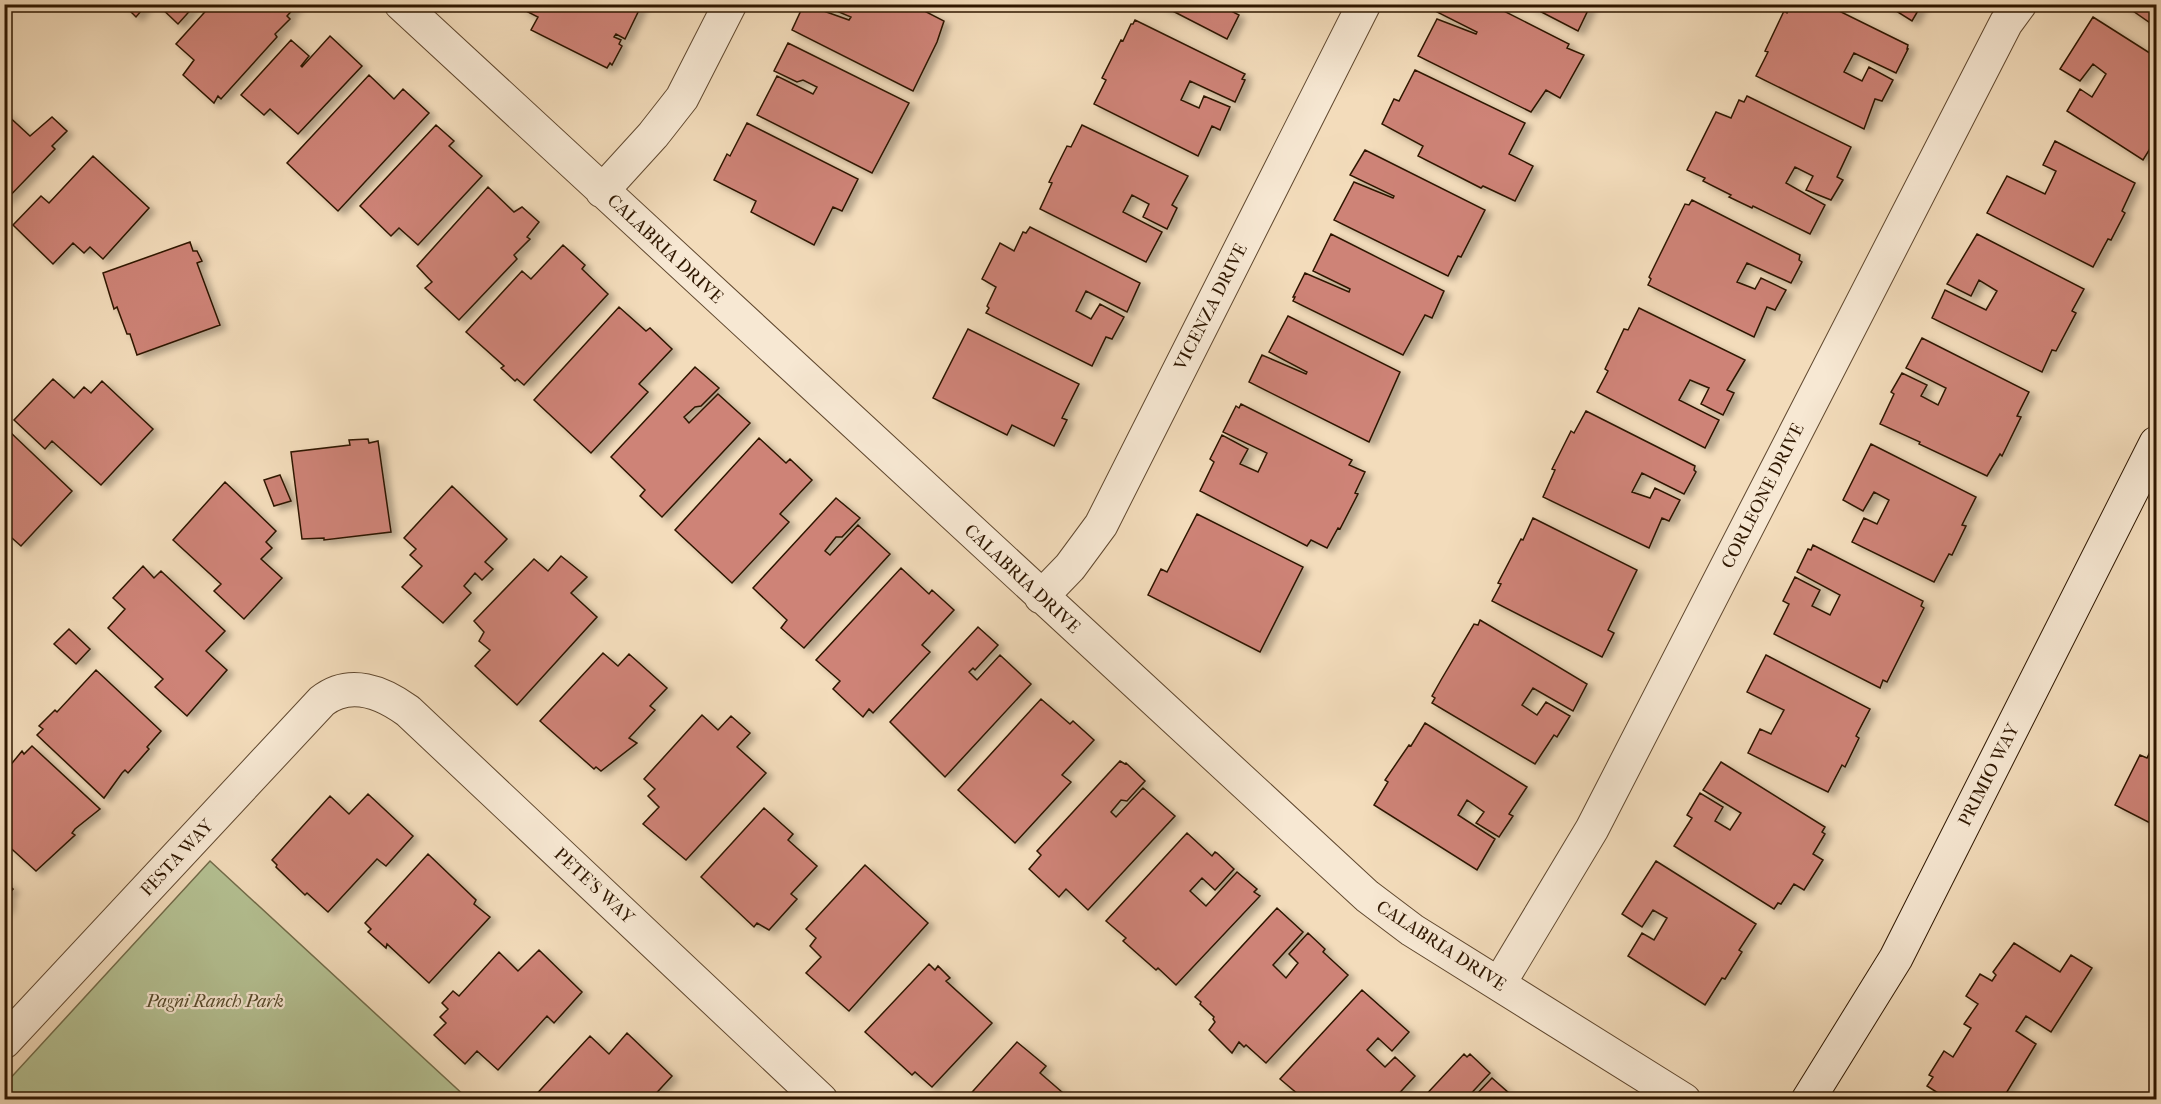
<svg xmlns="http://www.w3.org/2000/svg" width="2161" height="1104" font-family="'IM FELL French Canon',serif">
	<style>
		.green { fill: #b5c294; stroke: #726c4a; stroke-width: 1.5 }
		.building { fill: #ce8377; stroke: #2f1700; stroke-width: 1.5; filter: url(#shadow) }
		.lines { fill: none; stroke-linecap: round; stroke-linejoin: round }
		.street-casing { stroke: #60482f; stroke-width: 35 }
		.secondary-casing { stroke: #2f1700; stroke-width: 35 }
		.street { stroke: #f7e8d3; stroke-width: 33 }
		.secondary { stroke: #f7e8d3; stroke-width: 33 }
		.labels { text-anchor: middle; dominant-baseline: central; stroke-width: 4.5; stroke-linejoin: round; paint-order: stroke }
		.street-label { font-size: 18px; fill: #2f1700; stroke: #f7e8d3 }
		.park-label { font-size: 18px; font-style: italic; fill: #574a2c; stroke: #f7e8d3 }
	</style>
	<defs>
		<filter id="shadow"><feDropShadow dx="6" dy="4" stdDeviation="3" flood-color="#0004"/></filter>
	</defs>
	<rect width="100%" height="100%" fill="#f3dcbb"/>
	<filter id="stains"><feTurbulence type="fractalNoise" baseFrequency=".00333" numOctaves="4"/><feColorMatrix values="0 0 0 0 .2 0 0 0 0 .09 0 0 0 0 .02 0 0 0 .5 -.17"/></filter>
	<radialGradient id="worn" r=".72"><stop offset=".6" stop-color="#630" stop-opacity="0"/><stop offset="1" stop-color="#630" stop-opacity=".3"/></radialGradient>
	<path class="green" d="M210,861l258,238h-463v-15z"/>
	<path class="building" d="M123,4h24l-11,13z
		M157,4h39l-18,20z
		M212,4h86l-11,12 3,3 -15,15 2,3 -56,62 -3,-3 -4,7 -31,-28 11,-15 -18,-16z
		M525,4h117l-17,35 -9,-5 -2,3 7,3 -2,4 3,2 -10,19 -2,-2 -3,5 -76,-38 7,-13 -16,-8z
		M804,4l45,16 2,-3 -31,-13h91l33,17 -7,21 -24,49 -121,-61z
		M1159,4h70l-2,5 12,6 -12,24z
		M1438,4h52l79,40 -2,4 17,7 -24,43 -14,-8 -15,22 -113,-56 19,-37 39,15 1,-2 -42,-21z
		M1526,4h65l-13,27z
		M1792,4h33l83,41 -1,4h1l-12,24 -42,-20 -10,19 18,9 7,-14 24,13 -11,21 -7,-2 -11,30 -108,-53 12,-24 -3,-1 19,-40 3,2z
		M1885,4h37l-10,17z
		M2123,4h33v23z
		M2093,17l63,40v82l-13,21 -76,-49 13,-22 12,8 14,-23 -13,-10 -13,17 -20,-12z
		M1135,20l110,54 -3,5 3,1 -10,22 -45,-21 -9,19 18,8 5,-12 26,11 -10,23 -8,-4 -14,30 -104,-52 12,-24 -4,-2 19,-38 2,1 8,-17h2z
		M330,36l32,30 -64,68 -28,-25 -6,6 -23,-20 50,-55 18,16 -8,10 1,1z
		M788,43l121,60 -37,70 -115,-58 20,-39 36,18 4,-7 -14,-7 -6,2 -23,-11z
		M1415,70l110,53 -16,31 24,12 -18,35 -32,-15 -2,2 -63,-32 5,-10 -41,-22 12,-25 5,2z
		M369,75l25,24 9,-10 26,24 -91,98 -51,-48z
		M1747,96l104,51 -14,30 6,3 -12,20 -25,-10 7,-14 -18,-9 -9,16 39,22 -15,29 -57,-28 -1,2 -23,-11 2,-2 -28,-14 2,-3 -18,-8 29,-58 15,6 8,-18 5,2z
		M4,112l26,24 22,-19 15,14 -15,15 3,3 -51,53z
		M747,123l111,56 -16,32 -9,-4 -19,38 -63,-33 5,-11 -42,-21 13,-26 3,2z
		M436,125l18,16 -5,5 33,30 -64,69 -19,-17 -8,8 -31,-30z
		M1082,125l106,51 -16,29 5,3 -10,21 -24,-12 6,-13 -17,-9 -9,17 39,20 -16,30 -106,-53 12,-26 -3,-1 18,-36 4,1z
		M2055,141l80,42 -13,28 3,2 -14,27 -3,-1 -15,28 -106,-54 20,-37 38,18 11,-23 -13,-6z
		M1365,150l120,60 -24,47 -3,-1 -10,20 -114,-56 20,-38 39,16 1,-2 -44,-21z
		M93,156l56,52 -46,51 -13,-12 -6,6 -11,-10 -20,21 -40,-39 28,-29 8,7z
		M488,187l26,25 8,-5 17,15 -12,15 3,2 -16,16 3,4 -58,61 -34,-32 7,-6 -15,-16z
		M1692,200l108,55 -1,5 3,2 -11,21 -44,-20 -10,19 18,7 6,-11 25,12 -11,20 -8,-3 -13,30 -106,-52 3,-6 -2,-2 36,-73 4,1z
		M1030,227l110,56 -13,29 -41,-21 -10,20 15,8 9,-15 24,13 -12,22 -6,-2 -14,29 -106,-53 3,-5 -2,-2 9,-19 -14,-8 18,-36 14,8 9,-19 3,1z
		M1331,234l113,57 -12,27 -7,-3 -22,40 -110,-54 2,-4h-2l12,-24 44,19 1,-3 -37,-18z
		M1977,234l107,55 -12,22 4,2 -20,38 -4,-1 -10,22 -110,-54 13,-28 41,20 11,-19 -18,-11 -8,16 -24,-12z
		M190,242l3,9h4l5,10 -5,2 23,62 -83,30 -7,-21h-3l-10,-27 -3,2 -11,-36z
		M563,245l22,20 -3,4 26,25 -84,91 -7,-6 -2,2 -14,-13 3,-2 -38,-34 56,-61 9,8z
		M619,307l27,24 4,-3 22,21 -33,35 9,8 -57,61 -57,-53z
		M1639,308l106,52 -18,30 7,3 -11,22 -22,-11 8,-16 -19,-8 -11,20 40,20 -14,28 -108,-56 11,-21 -3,-2 19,-40 4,1z
		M1288,316l112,56 -31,70 -120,-60 13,-27 44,19 1,-2 -38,-20z
		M968,329l111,55 -17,34 5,2 -13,26 -42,-21 -5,10 -74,-37z
		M1922,338l107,54 -12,24 4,1 -19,39 -2,-2 -13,22 -68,-32 1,-2 -40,-18 14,-30 -3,-2 11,-19 25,12 -6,11 17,9 8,-17 -40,-20z
		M695,367l24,21 -18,18 -6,1 -11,10 5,6 29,-29 32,29 -88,94 -22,-21 5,-6 -34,-33z
		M53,379l21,19 10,-11 7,6 11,-12 51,48 -52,56 -49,-44 -7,8 -31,-29z
		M1241,404l111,56 -3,5 16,7 -10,21 3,1 -18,35 -2,-1 -11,20 -16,-8 -4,6 -107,-55 14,-29 -4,-3 12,-24 26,14 -8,15 18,8 9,-19 -44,-21 13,-26 3,2z
		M1586,411l109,55 -1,4 2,2 -12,22 -42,-21 -10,19 18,6 5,-10 25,12 -11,21 -7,-3 -13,30 -106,-51 12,-27 -3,-1 19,-38 3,2z
		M10,432l62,59 -51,55 -17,-15v-93z
		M759,438l27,25 4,-4 22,21 -32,34 9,8 -57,61 -57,-53z
		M368,439l1,4 9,-2 13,91 -67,8v-2l-22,1 -11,-87 59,-7 -1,-5z
		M1871,444l105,53 -14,28 4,1 -14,29 -3,-1 -15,28 -82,-40 12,-24 13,6 12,-24 -15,-8 -11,19 -20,-11z
		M280,475l11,26 -17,5 -10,-26z
		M225,482l51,49 -10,11 6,6 -11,11 21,19 -38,41 -30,-28 7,-7 -48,-44z
		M452,486l55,53 -22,23 8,7 -11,11 -7,-7 -11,13 7,7 -28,30 -41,-36 20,-21 -12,-11 6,-6 -12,-11z
		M836,498l24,20 -18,19h-6l-11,14 5,4 28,-30 32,29 -86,94 -23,-20 6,-8 -34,-32z
		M1197,514l106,53 -43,85 -112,-57 13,-26 6,3z
		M1533,518l104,52 -29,60 6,3 -12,24 -110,-56 9,-17 -3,-1 23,-44 2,1z
		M1813,545l110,56 -2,5 3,2 -37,74 -4,-2 -3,8 -106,-54 15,-30 -6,-3 12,-24 25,13 -8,16 18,9 10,-20 -43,-23 11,-23 3,1z
		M561,556l26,21 -16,16 26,24 -80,88 -42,-39 15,-16 -11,-9 5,-9 -10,-11 60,-62 14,12z
		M143,566l11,12 7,-7 64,60 -19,20 21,19 -40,46 -32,-29 8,-8 -55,-51 17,-19 -12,-11z
		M901,568l28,26 3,-4 22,20 -32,35 8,7 -57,61 -4,-4 -6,8 -30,-28 7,-8 -24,-21z
		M1480,620l107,64 -14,27 -40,-23 -11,17 15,10 9,-13 24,14 -13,21 -3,-2 -19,29 -103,-61 3,-5 -3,-2 9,-16 33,-56 4,1z
		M978,627l20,18 -23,25 -2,-2 -4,4 8,8 23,-25 31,29 -86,93 -55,-55z
		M69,629l21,20 -14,15 -22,-20z
		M603,653l15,13 11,-12 38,34 -17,18 5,4 -26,28 8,5 -36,28 -5,-4 -2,2 -54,-48z
		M1766,655l104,54 -14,27 3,2 -14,29 -3,-2 -14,27 -80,-39 12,-24 11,5 13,-24 -37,-18z
		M96,670l65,61 -14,16 2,2 -21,24 -3,-3 -3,3 -18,25 -67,-63 6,-6 -4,-3 16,-16 2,2z
		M1041,699l29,25 3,-3 21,19 -32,35 9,7 -56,61 -57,-53z
		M702,715l16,15 13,-14 19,17 -13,14 29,26 -80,87 -43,-36 16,-17 -11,-11 7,-7 -11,-10z
		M1425,723l102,64 -18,27 4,2 -14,21 -23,-14 8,-11 -17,-12 -9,15 37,24 -18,31 -103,-65 14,-23 -3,-2 24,-35 2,1z
		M2156,740v86l-41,-21 25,-50 7,3z
		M32,746l68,63 -25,20 -3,4 3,2 -39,36 -32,-29v-66l6,-5 -2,-3 14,-17 2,3z
		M1120,761l5,3 1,-1 19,18 -18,20 -6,-1 -10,12 5,5 27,-29 32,28 -87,94 -22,-21 -7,8 -30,-28 12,-14 -4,-4z
		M1721,762l104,65 -3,5 3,2 -12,20 10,6 -19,30 -10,-6 -13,20 -3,-1 -4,6 -100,-63 18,-28 -5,-3 13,-22 23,14 -8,14 15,9 11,-17 -38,-23z
		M368,794l45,42 -27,30 -9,-7 -49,53 -21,-19 -2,2 -29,-28 1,-2 -5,-5 58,-64 19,18z
		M764,808l29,26 -5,6 29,26 -26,28 6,5 -28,31 -12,-7 -3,4 -53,-50z
		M1187,833l25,23 3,-4 2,1 17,16 -19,21 -13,-12 -12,13 16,15 31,-34 20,17 -3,3 6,4 -84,89 -18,-17 -2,2 -33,-29 3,-3 -20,-17z
		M428,854l48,46 -2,4 16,13 -61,66 -42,-39 -1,4 -18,-16 3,-3 -6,-6z
		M1656,861l100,63 -17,26 3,2 -17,27 -3,-1 -17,27 -77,-49 14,-23 12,7 13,-22 -14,-8 -11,17 -20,-13z
		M865,865l63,58 -79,88 -43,-38 15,-16 -11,-11 6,-8 -10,-9z
		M4,881l9,8 -7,8 4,3 -4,5 2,2 -4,4z
		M1277,908l26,24 -30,33 13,13 12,-15 -9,-9 19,-21 17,16 -2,3 25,23 -82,88 -20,-18 -2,2 -5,-5 -7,11 -23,-23 6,-8 -2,-3 1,-2 -14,-13 1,-2 -6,-5z
		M2014,943l46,29 11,-17 21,13 -41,64 -25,-16 -10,15 20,13 -34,56h-53l-22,-14 6,-9 -4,-2 15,-24 9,6 18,-29 -7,-4 14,-20 -12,-8 14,-22 12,7 4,-6 -3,-3z
		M539,950l43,42 -28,31 -7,-7 -49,54 -21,-19 -12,13 -31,-29 12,-12 -6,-6 8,-8 -6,-6 11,-12 6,5 40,-44 19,19z
		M929,964l6,6 3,-4 12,12 -4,3 46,42 -60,64 -17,-15 -3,3 -47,-43z
		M1362,990l47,42 -17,19 -14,-13 -11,12 18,17 10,-10 20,19 -22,24h-88l-25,-21z
		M627,1033l45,43 -22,24h-119l59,-64 19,18z
		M1017,1042l29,24 -6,7 30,26 -105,1z
		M1464,1054l3,3 3,-3 20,19 -25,27h-44z
		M1492,1078l18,16 -4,6h-32l-1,-2z"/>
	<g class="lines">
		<g class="street-casing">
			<path id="street" d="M401,4l966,892 45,34 272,170
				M602,191l51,-56 29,-37 48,-94
				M1041,597l29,-30 31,-42 263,-521
				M1499,984l93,-155 414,-806 14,-19
				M4,1042l318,-341c28,-22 60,-9 86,10l413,389"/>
		</g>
		<g class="secondary-casing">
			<path id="secondary" d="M1808,1100l88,-142 260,-515"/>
		</g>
		<use href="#street" class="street"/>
		<use href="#secondary" class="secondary"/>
	</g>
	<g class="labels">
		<g class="street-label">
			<text transform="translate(665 249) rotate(43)">CALABRIA DRIVE</text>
			<text transform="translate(1211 307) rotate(-63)">VICENZA DRIVE</text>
			<text transform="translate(1763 496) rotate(-63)">CORLEONE DRIVE</text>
			<text transform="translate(1022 579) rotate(43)">CALABRIA DRIVE</text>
			<text transform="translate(1989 775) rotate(-63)">PRIMIO WAY</text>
			<text transform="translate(177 858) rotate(-47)">FESTA WAY</text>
			<text transform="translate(594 886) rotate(43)">PETE'S WAY</text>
			<text transform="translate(1441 946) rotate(33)">CALABRIA DRIVE</text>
		</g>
		<g class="park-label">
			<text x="215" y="1001">Pagni Ranch Park</text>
		</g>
	</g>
	<rect width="2161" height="1104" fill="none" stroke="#f3dcbb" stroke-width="24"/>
	<rect x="6" y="6" width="2149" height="1092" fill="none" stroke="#2f1700" stroke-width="3"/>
	<rect x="12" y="12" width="2137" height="1080" fill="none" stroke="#2f1700" stroke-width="1.5"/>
	<rect width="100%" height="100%" filter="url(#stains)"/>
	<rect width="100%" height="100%" fill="url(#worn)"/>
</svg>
